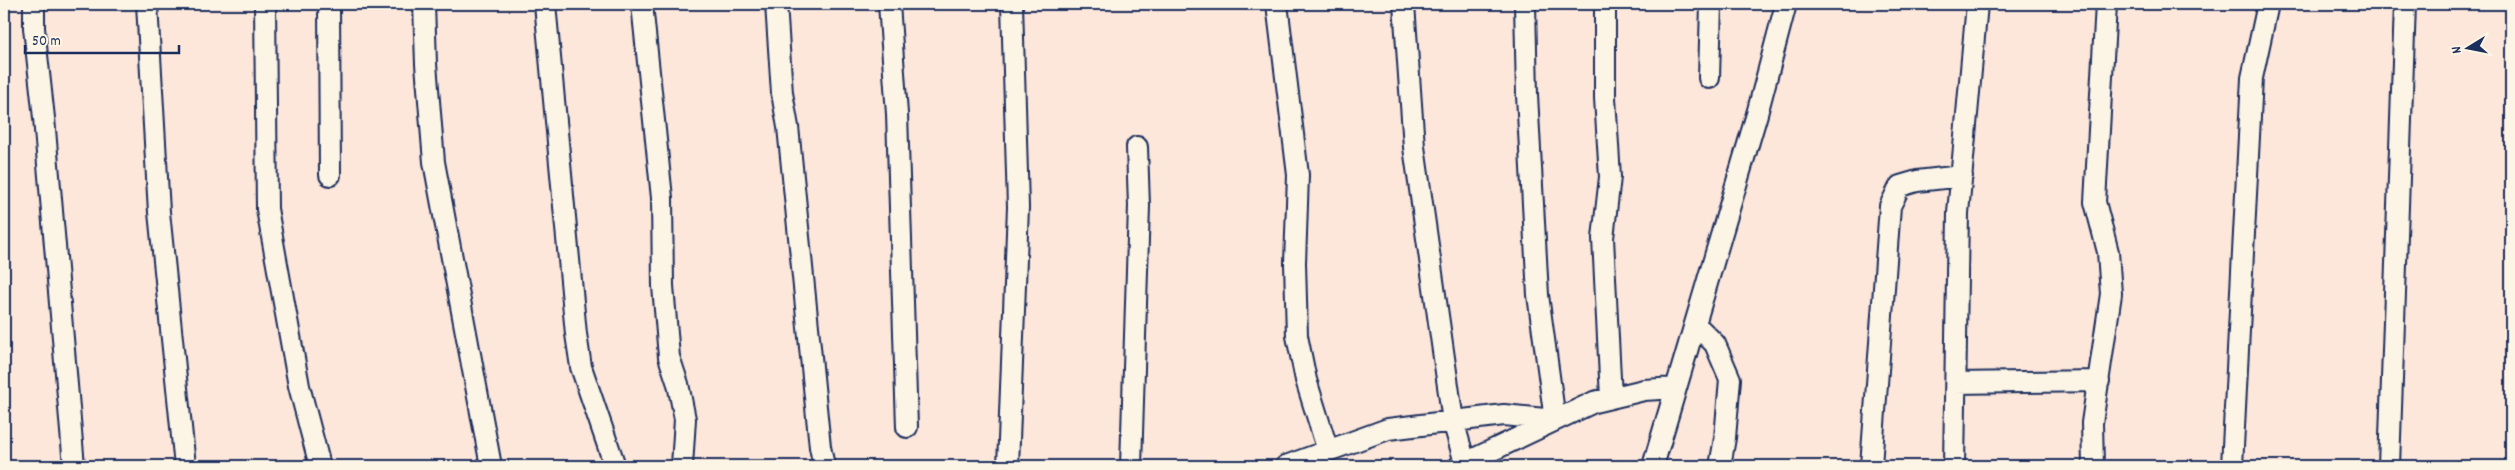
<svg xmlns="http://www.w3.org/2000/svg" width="2515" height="470" font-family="Dekko,sans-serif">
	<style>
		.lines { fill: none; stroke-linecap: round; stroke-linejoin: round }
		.street-casing { stroke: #1b2f5e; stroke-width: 24 }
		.street { stroke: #fcf5e5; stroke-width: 20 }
	</style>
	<rect width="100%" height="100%" fill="#fde6da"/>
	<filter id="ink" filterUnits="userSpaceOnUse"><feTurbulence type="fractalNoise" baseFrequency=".02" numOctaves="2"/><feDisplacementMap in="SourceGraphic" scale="10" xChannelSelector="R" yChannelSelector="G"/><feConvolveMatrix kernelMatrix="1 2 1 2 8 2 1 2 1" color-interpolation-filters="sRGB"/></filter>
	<g filter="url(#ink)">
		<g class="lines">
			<g class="street-casing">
				<path id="street" d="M34,4v24l10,90 30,348
					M147,4l12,208 26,254
					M265,4l2,205 32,177 21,80
					M329,4l1,171
					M424,4l2,60 8,98 57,304
					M545,4l31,330 5,33 34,99
					M642,4l20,194 1,88 6,71 9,27 7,35 -3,47
					M776,4l6,89 6,34 32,320 4,19
					M889,4l8,110 10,313
					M1277,4l21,171 -3,88 2,73 9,44 22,71
					M1404,4l10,143 39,274 13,45
					M1605,4v94l5,79 -7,61 8,160
					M1709,78l2,-74
					M1695,324l20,20 15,35 -5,59 -5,28
					M1956,383l143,-2
					M1008,466l10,-259 -6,-203
					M1131,466l8,-260 -2,-59
					M1286,466l102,-37 116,-14 51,5 -17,-125 -11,-200 -2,-91
					M1459,466l135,-64 50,-12 32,-2
					M1653,466l104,-352 29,-110
					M1871,466l19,-260 10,-20 17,-5 45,-5
					M1954,466l4,-253 19,-209
					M2093,466l-1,-43 19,-129 -3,-42 -13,-50 11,-198
					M2232,466l20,-388 16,-74
					M2389,466l16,-462"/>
			</g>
			<use href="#street" class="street"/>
		</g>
	</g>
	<rect width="2515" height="470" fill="none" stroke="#fcf5e5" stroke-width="20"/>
	<rect x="10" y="10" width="2495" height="450" fill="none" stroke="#1b2f5e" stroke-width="2" filter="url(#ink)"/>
	<g transform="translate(2468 48) rotate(260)" stroke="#fcf5e5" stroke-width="4" paint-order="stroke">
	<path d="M0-4L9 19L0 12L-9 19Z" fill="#1b2f5e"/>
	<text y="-8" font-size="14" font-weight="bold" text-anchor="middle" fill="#1b2f5e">N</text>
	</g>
	<path d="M25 45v8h154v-8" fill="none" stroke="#1b2f5e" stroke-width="2.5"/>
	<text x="32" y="45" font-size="15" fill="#1b2f5e" stroke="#fcf5e5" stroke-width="4" paint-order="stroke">50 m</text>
</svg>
